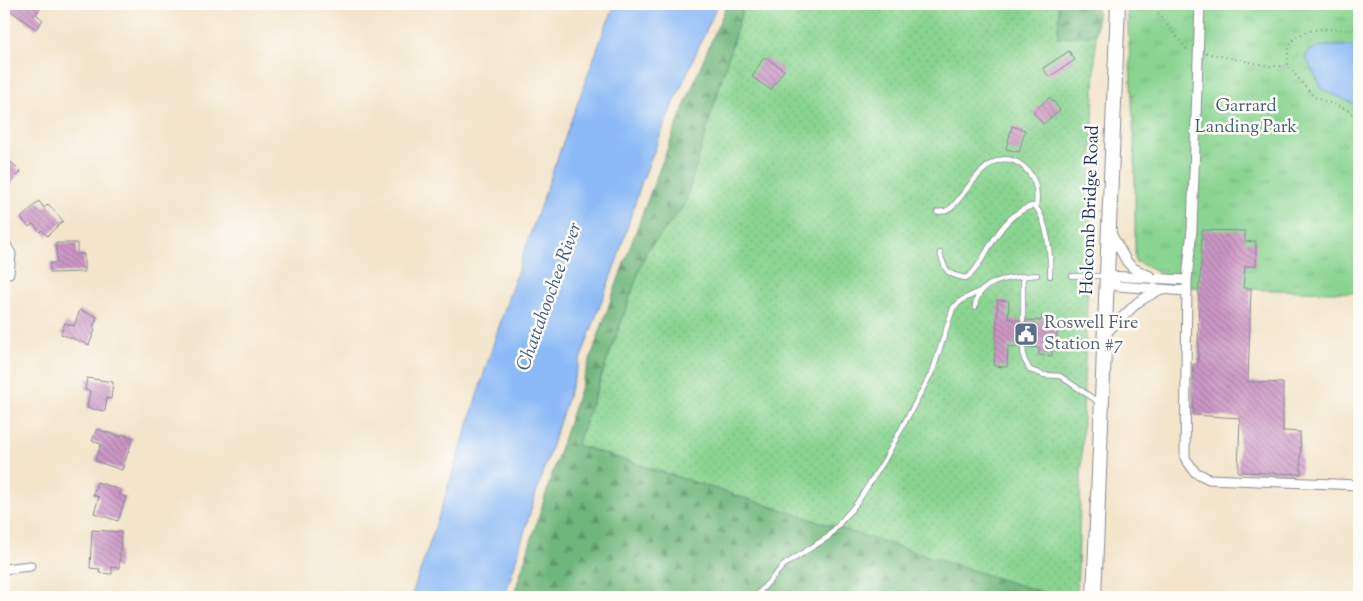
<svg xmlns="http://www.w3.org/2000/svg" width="1363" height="601" font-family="'Sorts Mill Goudy',serif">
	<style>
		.grass { fill: url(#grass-dots); stroke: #528277 }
		.forest { fill: url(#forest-firs); stroke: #44726c }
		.park { fill: url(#park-tufts); stroke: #528277 }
		.water { fill: #8bbaf6; stroke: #5374aa }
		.building { fill: url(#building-back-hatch) }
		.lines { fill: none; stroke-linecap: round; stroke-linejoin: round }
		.lane-casing { stroke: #878a94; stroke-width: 6 }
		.street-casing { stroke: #878a94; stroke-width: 11 }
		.primary-casing { stroke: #878a94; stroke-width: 16 }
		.path { stroke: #878a94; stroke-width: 2; stroke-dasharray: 1 4; stroke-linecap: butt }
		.lane { stroke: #fff; stroke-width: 4.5 }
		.street { stroke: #fff; stroke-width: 9 }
		.primary { stroke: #fff; stroke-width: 14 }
		.labels { text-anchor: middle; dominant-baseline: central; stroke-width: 5; stroke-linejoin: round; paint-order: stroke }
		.park-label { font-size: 18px; fill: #3c616d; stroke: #fdfcf7 }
		.street-label { font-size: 18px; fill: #1b2f5e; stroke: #fdfcf7 }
		.service-label { font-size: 18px; fill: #4e5e75; stroke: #fdfcf7; text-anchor: start }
		.water-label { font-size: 19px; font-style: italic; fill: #3d598c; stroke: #fdfcf7 }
	</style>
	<defs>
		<pattern id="grass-dots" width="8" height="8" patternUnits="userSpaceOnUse" patternTransform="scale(1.25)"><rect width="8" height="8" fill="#89d490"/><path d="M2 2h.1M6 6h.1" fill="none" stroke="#76b67f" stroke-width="1.8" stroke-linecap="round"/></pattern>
		<pattern id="forest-firs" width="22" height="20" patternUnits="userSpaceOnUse" patternTransform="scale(1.25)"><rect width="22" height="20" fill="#6eb67a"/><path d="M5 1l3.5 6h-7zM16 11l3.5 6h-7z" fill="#5a9467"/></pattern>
		<pattern id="park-tufts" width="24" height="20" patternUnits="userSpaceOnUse" patternTransform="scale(1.25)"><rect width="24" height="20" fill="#89d490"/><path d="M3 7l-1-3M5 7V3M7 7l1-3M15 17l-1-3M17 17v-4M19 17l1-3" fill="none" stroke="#76b67f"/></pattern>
		<pattern id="building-back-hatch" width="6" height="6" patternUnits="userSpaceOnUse" patternTransform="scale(1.25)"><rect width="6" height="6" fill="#cc96c4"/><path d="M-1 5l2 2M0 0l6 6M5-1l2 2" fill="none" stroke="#a57ba2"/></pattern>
	</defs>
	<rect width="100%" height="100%" fill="#fdfcf7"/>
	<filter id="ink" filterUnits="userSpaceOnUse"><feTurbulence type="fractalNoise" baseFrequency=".02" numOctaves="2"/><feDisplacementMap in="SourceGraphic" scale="10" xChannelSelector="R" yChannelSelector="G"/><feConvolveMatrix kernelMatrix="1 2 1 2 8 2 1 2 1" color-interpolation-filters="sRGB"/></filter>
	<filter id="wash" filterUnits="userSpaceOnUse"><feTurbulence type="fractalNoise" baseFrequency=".0096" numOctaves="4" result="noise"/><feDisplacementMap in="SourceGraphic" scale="20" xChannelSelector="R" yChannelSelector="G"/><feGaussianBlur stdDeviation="1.12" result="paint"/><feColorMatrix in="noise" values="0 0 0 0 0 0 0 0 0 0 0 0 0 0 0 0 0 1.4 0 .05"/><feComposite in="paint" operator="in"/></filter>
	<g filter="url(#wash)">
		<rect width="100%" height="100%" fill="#f3e4ca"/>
		<path class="grass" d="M744,4h315l-1,34 38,-4 -19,563h-21l-479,-152 69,-193 38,-46z"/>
		<path class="forest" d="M727,4h17l-60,202 -38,46 -69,193 480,152h-544c22,-68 43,-137 66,-205 44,-131 93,-261 148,-388z
			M1059,4h39l-2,30 -38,4z"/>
		<path class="park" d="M1127,4h232v289l-172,-6 -52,-26v-100z"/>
		<path class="water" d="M616,4h102l-51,114 -26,66 -24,76 -37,100 -47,143 -28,94h-94c30,-84 56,-170 83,-255 34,-107 74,-212 112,-317z
			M1324,46h35v62l-4,-4 -32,-14 -18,-33 4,-7z"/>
		<g id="blocks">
			<path class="building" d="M4,4h39l-7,10 7,6 -7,9 -32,-23z
				M1069,51l6,9 -26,17 -6,-9z
				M764,57l20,13 -13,20 -19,-13z
				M1050,97l10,13 -17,14 -10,-12z
				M1012,126l13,4 -6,22 -13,-3z
				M4,155l17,17 -13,13 -4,-4z
				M39,201l5,7 4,-4 15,17 -16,15 -5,-6 -2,2 -7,-8 -4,3 -8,-9z
				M1202,230l43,1v11l11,-1v25h-11l-2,22h8l-3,94 35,1v48l17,1 1,42 -63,-2 2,-54 -47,-3v-51h5l1,-80h1z
				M56,243h21v11h7v18l-34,1v-10h7z
				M998,300l11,1 -1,18 11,1 2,4 4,-1 2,-3 14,1 1,-5h11l-1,10h6l-2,16 -4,1v13l-13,-1v-7l-12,-1 -1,-3 -4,-1 -3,4 -11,-1 -1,21 -13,-1z
				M80,310l17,7 -4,11 2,2 -6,15 -28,-11 4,-11 9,3z
				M87,378l26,4 -2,17 -4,-1 -2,13 -18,-3 3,-17 -5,-1z
				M97,429l24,8 1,-3 11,4 -11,32 -27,-9 6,-17 -9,-3z
				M97,482l24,8 -2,5 7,2 -8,24 -24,-8 5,-16 -6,-2z
				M92,530l29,2 -2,36 -7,-1v7l-13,-1 1,-4 -10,-1z"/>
		</g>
	</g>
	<g filter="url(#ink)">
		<use href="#blocks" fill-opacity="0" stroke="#878a94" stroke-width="1"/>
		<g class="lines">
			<g class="lane-casing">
				<path id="lane" d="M937,212l9,-1 5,-3c19,-19 42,-69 74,-40 11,10 13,25 11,39
					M940,253c5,18 7,22 26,25 9,-6 13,-14 19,-24 11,-19 25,-42 47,-48l4,1c12,16 15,50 14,69
					M1023,276v44
					M1072,276h34
					M975,307c2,-29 40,-30 62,-32
					M1023,347l1,12 6,11 14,5 16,1 40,27
					M755,597l29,-32 44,-28 29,-34 27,-42 49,-91 20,-62 9,-8 22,-11"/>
			</g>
			<g class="street-casing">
				<path id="street" d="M1200,4l-8,225 -5,51 -2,178 10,14 14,7 150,6
					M1109,230l18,32 6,6 17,8
					M4,241l7,13 -2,19
					M1108,276l9,10 70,5
					M1108,276l79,4
					M1105,334l33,-32 21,-12
					M4,569l26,-3"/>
			</g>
			<g class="primary-casing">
				<path id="primary" d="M1094,597l24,-593"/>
			</g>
			<path class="path" d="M1158,13l31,39
				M1206,53l63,13h19c0,-7 -1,-16 3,-23 12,-19 50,-14 68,-12
				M1289,67l25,30 32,12 13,10"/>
			<use href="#lane" class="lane"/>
			<use href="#street" class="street"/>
			<use href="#primary" class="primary"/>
		</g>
	</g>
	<defs>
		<g id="civic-square" transform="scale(1.25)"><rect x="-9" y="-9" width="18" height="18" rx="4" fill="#5c6f8a" stroke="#fdfcf7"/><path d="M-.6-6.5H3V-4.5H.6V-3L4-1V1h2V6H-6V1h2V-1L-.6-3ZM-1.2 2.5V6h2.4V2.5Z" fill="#fff"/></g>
	</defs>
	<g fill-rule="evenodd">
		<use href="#civic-square" x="1026" y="334"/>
	</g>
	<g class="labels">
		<g class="park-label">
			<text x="1246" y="107">Garrard<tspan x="1246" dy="21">Landing Park</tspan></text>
		</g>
		<g class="street-label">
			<text transform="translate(1091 210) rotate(-88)">Holcomb Bridge Road</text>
		</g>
		<g class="service-label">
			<text x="1044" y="324">Roswell Fire<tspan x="1044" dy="21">Station #7</tspan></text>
		</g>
		<g class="water-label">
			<text transform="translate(550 297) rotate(-70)">Chattahoochee River</text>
		</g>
	</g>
	<rect width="1363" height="601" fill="none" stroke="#fdfcf7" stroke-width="20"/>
</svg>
